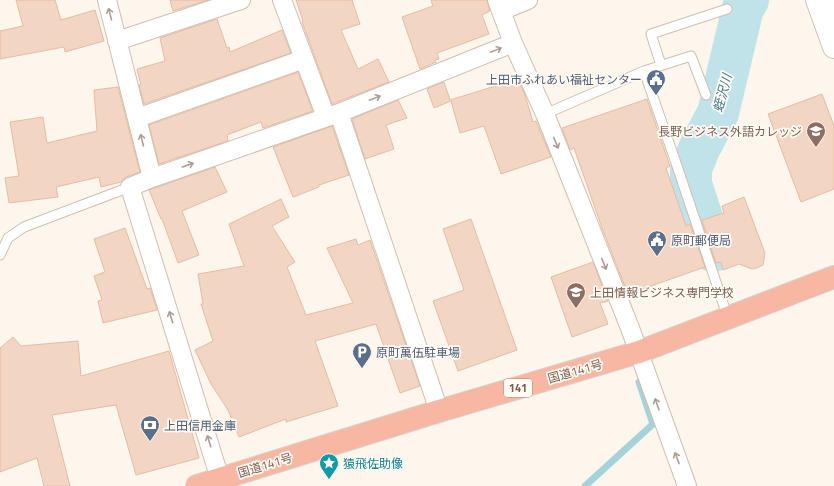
<svg xmlns="http://www.w3.org/2000/svg" width="834" height="486" font-family="'Titillium Web','Noto Sans JP',sans-serif">
	<style>
		.lines { fill: none; stroke-linecap: round; stroke-linejoin: round }
		.stream { stroke: #a5d3da; stroke-width: 7 }
		.river { stroke: #bfe3e8; stroke-width: 42 }
		.building { fill: #f3d5c3; stroke: #e6bba3 }
		.lane-casing { stroke: #d1beb0; stroke-width: 11 }
		.street-casing { stroke: #d1beb0; stroke-width: 20 }
		.secondary-casing { stroke: #d6c0b0; stroke-width: 24 }
		.highway-casing { stroke: #dad1cd; stroke-width: 24 }
		.lane { stroke: #fff; stroke-width: 9 }
		.street { stroke: #fff; stroke-width: 18 }
		.secondary { stroke: #fff; stroke-width: 22 }
		.highway { stroke: #f7b7a3; stroke-width: 22 }
		.oneway { stroke: #af9d94 }
		.labels { text-anchor: middle; dominant-baseline: central; stroke-width: 3.5; stroke-linejoin: round; paint-order: stroke }
		.shield { fill: #fffaf3; stroke: #a28b7f; stroke-width: 1 }
		.shield-label { font-size: 11px; font-weight: bold; fill: #7a5c4d }
		.service-label { font-size: 12px; fill: #4e5e75; stroke: #fffaf3; text-anchor: start }
		.education-label { font-size: 12px; fill: #785e54; stroke: #fffaf3; text-anchor: end }
		.street-label { font-size: 12px; fill: #7a5c4d; stroke: #fffaf3 }
		.culture-label { font-size: 12px; fill: #0d838f; stroke: #fffaf3; text-anchor: start }
		.water-label { font-size: 13px; font-style: italic; fill: #437c86; stroke: #fffaf3 }
	</style>
	<rect width="100%" height="100%" fill="#fdf6ec"/>
	<g class="lines">
		<path class="stream" d="M585,486l68,-62 -14,-42"/>
		<path class="river" d="M713,251l-22,-67v-15l8,-20 19,-36 25,-105 5,-8"/>
	</g>
	<path class="building" d="M16,0h39l6,20 34,-10 9,31 -39,11 -1,-5 -64,12v-28l23,-5z
		M170,0h38l-35,11z
		M296,0h56l8,24 -19,6 17,39 20,-10 11,23 -57,22 -30,-82 1,-1z
		M431,0h56l3,11 -8,4 7,19 -52,19 2,6 -4,1 1,2 -16,7 -18,-52 31,-11z
		M217,19l10,29 2,-1 1,5 52,-22 9,23 -147,51 -5,-19h2l-4,-16 28,-8 -5,-23z
		M298,72l15,39 -50,17 -2,-6 -34,13 1,6 -69,23 -10,-39z
		M518,79l7,16 8,27 3,-1 15,36 -50,17 -17,-48 -24,7 -9,-32 -17,7 -7,-19 17,-7 6,18z
		M118,87l22,85 -14,5 -5,5 -20,5 -2,-10 -43,10 2,10 -49,6 -4,-25 14,-2 -9,-54 33,-5 4,26 50,-12 -3,-41z
		M822,94l12,32v63l-33,13 -33,-88z
		M647,99l23,67 -4,2 20,58 4,-2 15,43 -77,27 -26,-66 -28,-80 -4,2 -8,-22z
		M398,100l9,18 -21,7 8,24 -29,10 -13,-40z
		M332,126l17,49 -30,10v2l-26,10 -20,-50z
		M215,167l12,25 -45,19 17,44 -21,8 -16,-44h-1l-12,-29z
		M744,197l21,56 -2,12 -6,3 -5,1 -13,-5 -16,6 -2,-8 -5,1 -14,-43 22,-7 -2,-7z
		M281,199l8,18 -17,9 23,36 -8,5 19,48 47,-12 -26,-55 29,-9 2,6 12,-5 50,146 -20,7 -24,-69 -61,17 23,65 -52,16v-3l-47,18 -11,-27 -17,-26 -16,-34 18,-9 -12,-37h2l-5,-30 46,-8 -15,-42z
		M471,219l46,131 -59,21 -25,-70 31,-11 -21,-61z
		M125,228l22,61 3,-1 7,22 -54,13 -5,-22 4,-1 -8,-24 11,-4 -11,-33z
		M593,262l15,39 -8,2 8,21 -36,13 -21,-60z
		M13,337l8,9 57,-5 3,35 88,-25 30,107 -63,17 -20,-70 -64,10 18,71h-26l-7,-28 -37,14v-124z"/>
	<g class="lines">
		<g class="lane-casing">
			<path id="lane" d="M661,65l-10,-31 76,-25
				M644,71l47,-15 15,39
				M545,114l99,-43 31,89 53,158
				M0,255l8,-17 16,-11 106,-40"/>
		</g>
		<g class="street-casing">
			<path id="street" d="M107,0l45,178
				M282,0l44,117
				M497,0l16,43 32,71 85,214 57,158
				M501,11l27,-11
				M822,13l12,-7
				M117,41l124,-41
				M339,113l100,298
				M137,118l167,-59
				M220,479l-90,-292 22,-9 187,-65 174,-70"/>
		</g>
		<g class="secondary-casing">
			<path id="secondary" d="M817,0l17,47"/>
		</g>
		<g class="highway-casing">
			<path id="highway" d="M197,486l242,-75 200,-59 195,-75"/>
		</g>
		<use href="#lane" class="lane"/>
		<use href="#street" class="street"/>
		<use href="#secondary" class="secondary"/>
		<use href="#highway" class="highway"/>
	</g>
	<defs><path id="oneway-shaft" d="M-6 0H5M1.5-3L5.5 0L1.5 3" fill="none" stroke-width="1.6" stroke-linecap="round" stroke-linejoin="round"/></defs>
	<g class="oneway">
		<use href="#oneway-shaft" transform="translate(110 14) rotate(-104)"/>
		<use href="#oneway-shaft" transform="translate(496 50) rotate(-22)"/>
		<use href="#oneway-shaft" transform="translate(375 98) rotate(-22)"/>
		<use href="#oneway-shaft" transform="translate(142 140) rotate(-104)"/>
		<use href="#oneway-shaft" transform="translate(556 143) rotate(68)"/>
		<use href="#oneway-shaft" transform="translate(188 165) rotate(-19)"/>
		<use href="#oneway-shaft" transform="translate(604 264) rotate(68)"/>
		<use href="#oneway-shaft" transform="translate(171 317) rotate(-107)"/>
		<use href="#oneway-shaft" transform="translate(657 404) rotate(-109)"/>
		<use href="#oneway-shaft" transform="translate(209 441) rotate(-107)"/>
		<use href="#oneway-shaft" transform="translate(677 458) rotate(-111)"/>
	</g>
	<defs>
		<g id="civic-pin" transform="scale(1)"><path d="M0 17L-7.5 6A9.5 9.5 0 1 1 7.5 6Z" fill="#5c6f8a" stroke="#fffaf3"/><path d="M-.6-6.5H3V-4.5H.6V-3L4-1V1h2V6H-6V1h2V-1L-.6-3ZM-1.2 2.5V6h2.4V2.5Z" fill="#fff"/></g>
		<g id="university-pin" transform="scale(1)"><path d="M0 17L-7.5 6A9.5 9.5 0 1 1 7.5 6Z" fill="#8d6e63" stroke="#fffaf3"/><path d="M0-5L7-2L0 1L-7-2ZM-4 1L0 2.5L4 1V4Q0 6-4 4Z" fill="#fff"/></g>
		<g id="parking-pin" transform="scale(1)"><path d="M0 17L-7.5 6A9.5 9.5 0 1 1 7.5 6Z" fill="#5c6f8a" stroke="#fffaf3"/><path d="M-3.5-5.5H1a3.5 3.5 0 0 1 0 7H-1V5.5H-3.5ZM-1-3.4V-.6H.8a1.4 1.4 0 0 0 0-2.8Z" fill="#fff"/></g>
		<g id="bank-pin" transform="scale(1)"><path d="M0 17L-7.5 6A9.5 9.5 0 1 1 7.5 6Z" fill="#5c6f8a" stroke="#fffaf3"/><path d="M-6-4H6V4H-6ZM0-2.3a2.3 2.3 0 1 0 0 4.6a2.3 2.3 0 1 0 0-4.6Z" fill="#fff"/></g>
		<g id="sight-pin" transform="scale(1)"><path d="M0 17L-7.5 6A9.5 9.5 0 1 1 7.5 6Z" fill="#0f9aa8" stroke="#fffaf3"/><path d="M0-6L1.8-2.2L6-1.7L2.9 1.2L3.7 5.4L0 3.3L-3.7 5.4L-2.9 1.2L-6-1.7L-1.8-2.2Z" fill="#fff"/></g>
	</defs>
	<g fill-rule="evenodd">
		<use href="#civic-pin" x="656" y="79"/>
		<use href="#university-pin" x="816" y="131"/>
		<use href="#civic-pin" x="657" y="240"/>
		<use href="#university-pin" x="576" y="292"/>
		<use href="#parking-pin" x="362" y="352"/>
		<use href="#bank-pin" x="150" y="425"/>
		<use href="#sight-pin" x="329" y="463"/>
	</g>
	<g class="labels">
		<rect class="shield" x="504" y="379" width="28" height="18" rx="3"/>
		<g class="shield-label">
			<text x="518" y="388">141</text>
		</g>
		<g class="service-label">
			<text x="642" y="79" text-anchor="end">上田市ふれあい福祉センター</text>
			<text x="671" y="240">原町郵便局</text>
			<text x="376" y="352">原町萬伍駐車場</text>
			<text x="164" y="425">上田信用金庫</text>
		</g>
		<g class="education-label">
			<text x="802" y="131">長野ビジネス外語カレッジ</text>
			<text x="590" y="292" text-anchor="start">上田情報ビジネス専門学校</text>
		</g>
		<g class="street-label">
			<text transform="translate(575 371) rotate(-16)">国道141号</text>
			<text transform="translate(265 465) rotate(-17)">国道141号</text>
		</g>
		<g class="culture-label">
			<text x="343" y="463">猿飛佐助像</text>
		</g>
		<g class="water-label">
			<text transform="translate(722 93) rotate(-75)">蛭沢川</text>
		</g>
	</g>
</svg>
